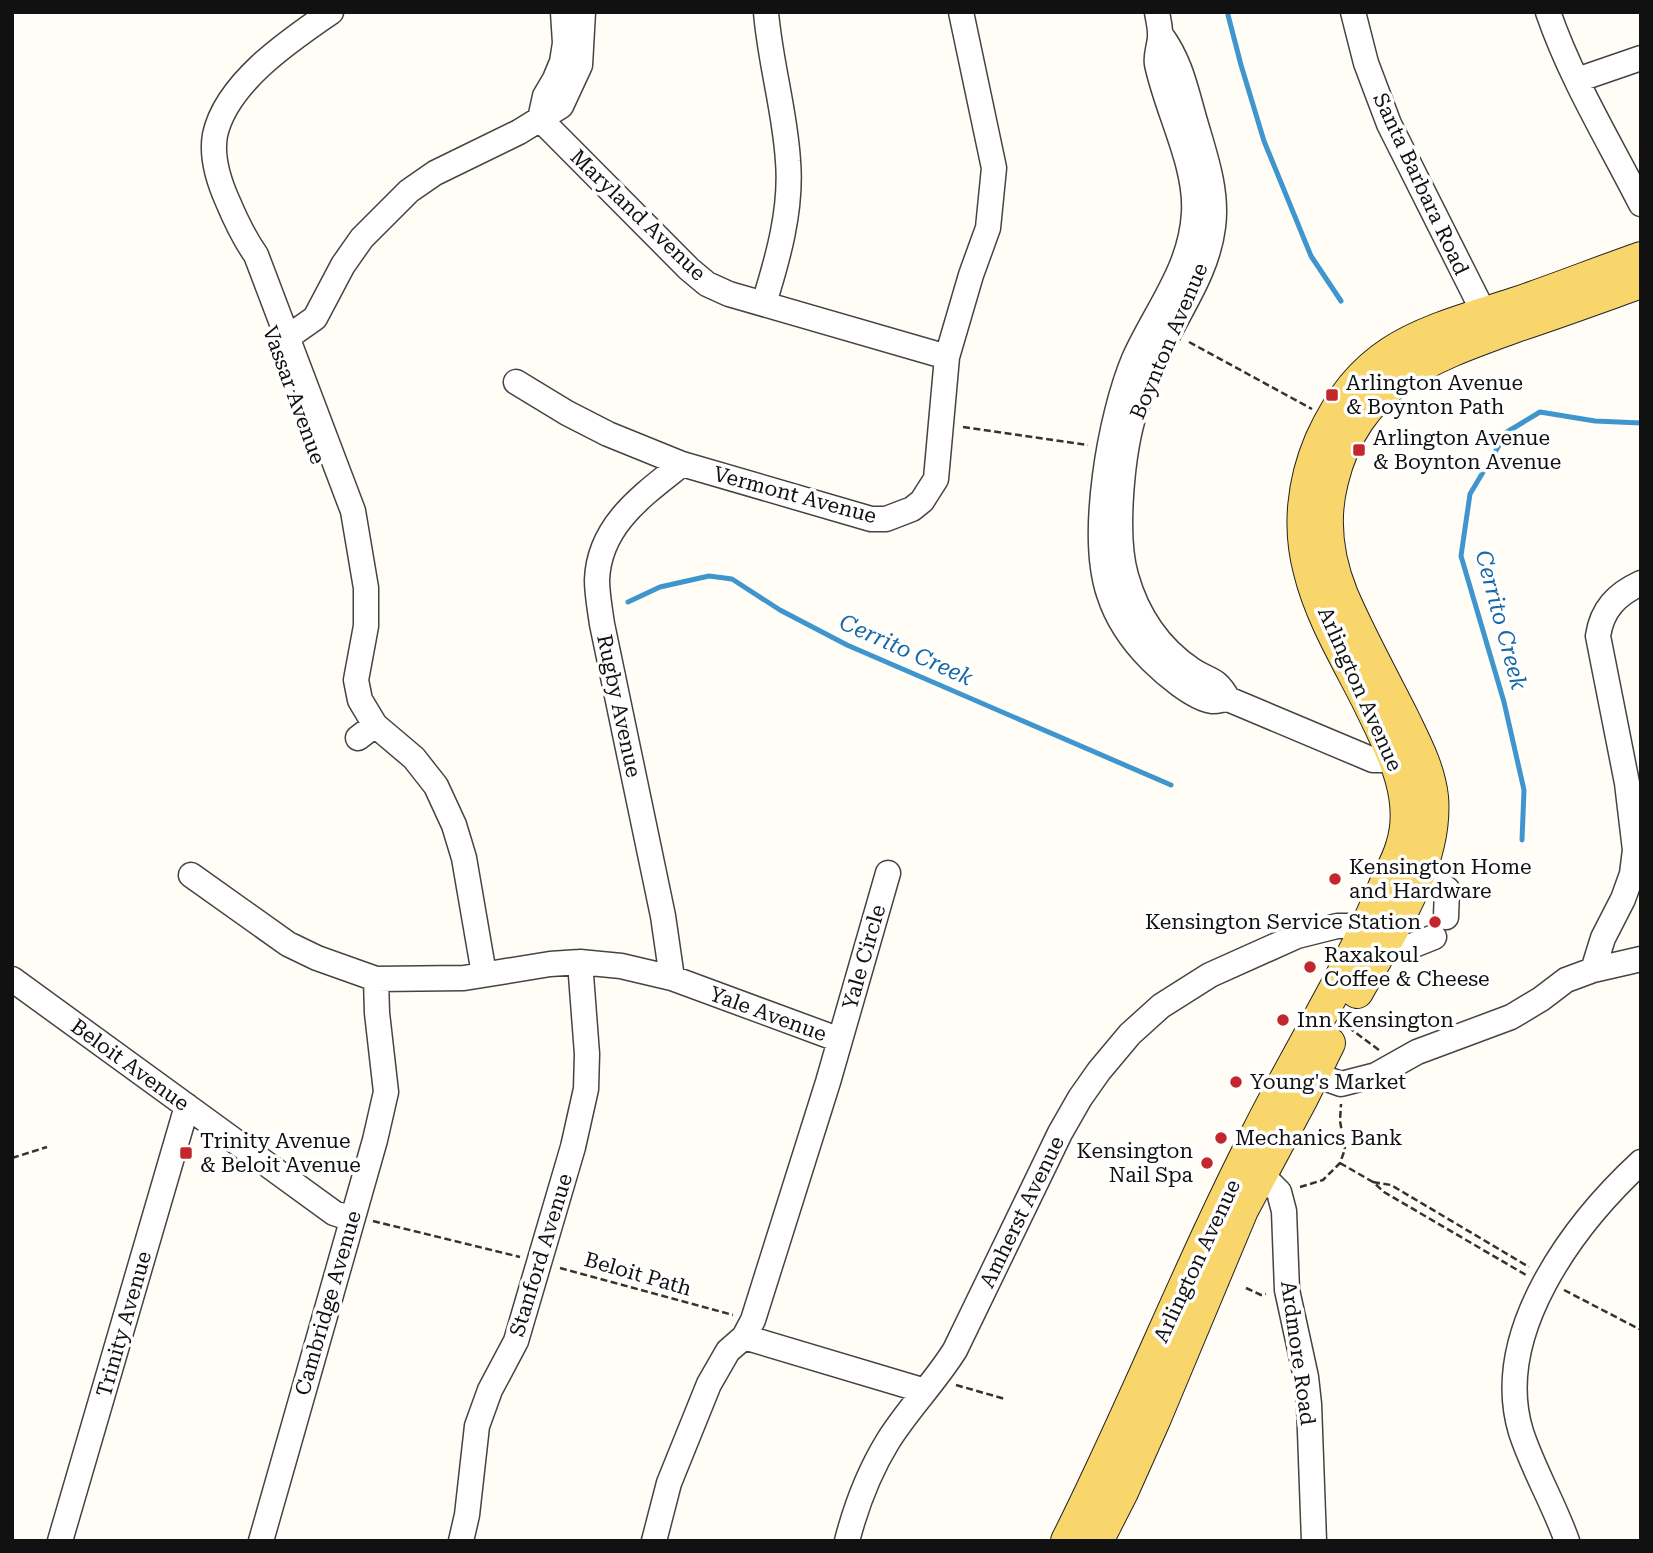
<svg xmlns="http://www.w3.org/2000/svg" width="1653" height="1553" font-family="'Roboto Serif',serif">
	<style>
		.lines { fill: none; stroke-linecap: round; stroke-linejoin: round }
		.stream { stroke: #3f96cf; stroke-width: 5 }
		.minor-casing { stroke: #444; stroke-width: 27 }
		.major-casing { stroke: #222; stroke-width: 34 }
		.path { stroke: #333; stroke-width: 2.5; stroke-dasharray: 7 3.5; stroke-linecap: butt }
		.minor { stroke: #fff; stroke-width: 24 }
		.major { stroke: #f9d66b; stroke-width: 32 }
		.poi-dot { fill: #c4262e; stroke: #fff; stroke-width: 2.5 }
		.labels { text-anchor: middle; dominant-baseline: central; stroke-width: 7; stroke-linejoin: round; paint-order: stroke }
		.street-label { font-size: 21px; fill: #111; stroke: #fff }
		.poi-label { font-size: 21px; fill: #111; stroke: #fff; text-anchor: start }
		.water-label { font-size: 23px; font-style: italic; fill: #1768a6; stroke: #fff }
	</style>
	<rect width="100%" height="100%" fill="#fffdf5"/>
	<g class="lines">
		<path class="stream" d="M1228,15l13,50 23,76 47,115 30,45
			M628,602l32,-15 49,-11 23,3 48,31 67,35 324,140
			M1522,840l2,-50 -20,-88 -43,-146 9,-62 37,-62 33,-20 55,9 46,2"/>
		<g class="minor-casing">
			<path id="minor" d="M331,12c-41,28 -105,71 -116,123 -4,22 4,47 13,67 8,19 16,36 28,53l97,256 13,77v38l-10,54 4,20 15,25 39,33 22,28 18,39 10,33 20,116
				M1157,12c1,7 3,14 3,21 1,11 -5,21 -3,31 10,48 40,101 37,149 -3,56 -38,97 -60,146 -24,57 -45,176 -25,235 8,25 23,47 42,66 13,13 42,38 61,41 4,1 11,-2 16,-2l145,61h23
				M1353,12l13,51 23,61 95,189
				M1548,12c23,67 61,129 93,192
				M1161,35c19,26 24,51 33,83 10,35 24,72 19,109 -5,40 -27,73 -45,108 -11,23 -23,48 -32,73 -14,42 -22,126 -10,168 11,39 32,71 66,94 18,12 24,7 36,29
				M1577,80l64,-22
				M540,119l149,150 18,15 22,10 218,63
				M540,119l5,-23 10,-17 7,-17 3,-19 -2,-31
				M764,303c14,-45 28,-94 24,-142 -3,-50 -18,-99 -22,-149
				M288,337l27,-19 28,-53 19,-27 47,-47 26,-18 84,-41 42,-26 19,-41 3,-53
				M516,382l51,31 41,21 74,30 189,55h15l26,-10 10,-8 14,-22 11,-122 24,-82 17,-47 6,-60 -33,-156
				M358,738l17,-13
				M1421,871l26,18 -1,28
				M191,875l97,69 29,14 59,21 88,-1 86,-14 30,-2 41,4 51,12 168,62
				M1384,942l25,5 25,-10
				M1593,970l10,-32 20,-39 9,-25 3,-24 -8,-67 -29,-147c4,-27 19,-42 43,-53
				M672,978l-9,-62 -61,-292c-2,-14 -5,-30 -5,-44 2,-55 46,-85 85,-116
				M12,979l322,234 9,3h10
				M1313,1074l28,10 35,-9 41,-23 94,-35 30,-18 25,-19 27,-10 48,-11
				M1258,1177l11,5 10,10 5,19 3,79 19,87 3,27 5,137
				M744,1337l181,54
				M60,1541l127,-435
				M261,1541l114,-401 11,-48 -9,-79 -1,-34
				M461,1541l6,-26 10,-89 13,-36 26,-49 57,-194 13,-58 1,-35 -7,-92
				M654,1541l15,-58 40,-99 19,-33 16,-14 9,-17 75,-238 60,-209
				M847,1541c9,-35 22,-69 41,-100 20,-32 47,-59 67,-91l105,-217 20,-35 19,-27 31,-37 31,-28 49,-31 87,-39 40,-10h43
				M1567,1541c-13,-37 -34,-72 -46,-109 -30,-98 52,-207 120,-270"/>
		</g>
		<g class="major-casing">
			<path id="major" d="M1357,992c31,-56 81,-128 75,-195 -3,-28 -17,-54 -29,-79 -20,-40 -43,-81 -61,-123 -15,-37 -20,-75 -10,-114 24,-99 98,-124 184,-155 42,-14 83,-29 125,-44
				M1067,1541c68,-135 123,-277 192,-411 41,-81 89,-157 124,-240 6,-15 15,-29 19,-44 16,-50 -12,-99 -33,-143 -21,-42 -48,-86 -59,-131 -12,-44 -7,-90 11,-132 43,-95 101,-106 193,-136 42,-14 84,-31 127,-46
				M1097,1541l25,-49 33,-74 87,-208 60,-112 27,-55"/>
		</g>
		<path class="path" d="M1189,342l123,67
			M963,427l125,18
			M1348,1027l31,23
			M12,1158l35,-11
			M1340,1163l33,19 11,10 142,83
			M1373,1182l18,3 138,82
			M1300,1187l23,-7 17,-17 5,-14 -5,-28 1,-17
			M373,1221l147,36
			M560,1268l173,47
			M1246,1288l15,7 5,-1
			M1564,1290l77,40
			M956,1385l49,14"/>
		<use href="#minor" class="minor"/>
		<use href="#major" class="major"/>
	</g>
	<g class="poi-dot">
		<rect x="1325" y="388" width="14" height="14" rx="3.5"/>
		<rect x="1352" y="443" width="14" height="14" rx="3.5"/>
		<circle cx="1335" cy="879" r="7"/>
		<circle cx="1435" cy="922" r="7"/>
		<circle cx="1310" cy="967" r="7"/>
		<circle cx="1283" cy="1020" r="7"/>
		<circle cx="1236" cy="1082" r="7"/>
		<circle cx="1221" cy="1138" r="7"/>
		<rect x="179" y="1146" width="14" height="14" rx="3.5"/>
		<circle cx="1207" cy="1163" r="7"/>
	</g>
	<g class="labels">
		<g class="street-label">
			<text transform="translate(1421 184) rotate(65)">Santa Barbara Road</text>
			<text transform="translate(638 215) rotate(44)">Maryland Avenue</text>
			<text transform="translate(1169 341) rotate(-67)">Boynton Avenue</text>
			<text transform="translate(294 395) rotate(70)">Vassar Avenue</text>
			<text transform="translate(795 495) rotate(15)">Vermont Avenue</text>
			<text transform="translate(1360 689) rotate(66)">Arlington Avenue</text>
			<text transform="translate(619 706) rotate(78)">Rugby Avenue</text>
			<text transform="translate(864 957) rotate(-74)">Yale Circle</text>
			<text transform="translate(768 1014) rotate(20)">Yale Avenue</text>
			<text transform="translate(130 1065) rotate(36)">Beloit Avenue</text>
			<text transform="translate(1022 1212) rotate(-64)">Amherst Avenue</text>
			<text transform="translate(541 1255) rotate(-73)">Stanford Avenue</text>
			<text transform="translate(1197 1261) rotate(-65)">Arlington Avenue</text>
			<text transform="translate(638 1274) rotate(16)">Beloit Path</text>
			<text transform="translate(328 1303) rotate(-74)">Cambridge Avenue</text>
			<text transform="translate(124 1324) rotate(-74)">Trinity Avenue</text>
			<text transform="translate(1298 1353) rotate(82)">Ardmore Road</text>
		</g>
		<g class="poi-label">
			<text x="1346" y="383">Arlington Avenue<tspan x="1346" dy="24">&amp; Boynton Path</tspan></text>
			<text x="1373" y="438">Arlington Avenue<tspan x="1373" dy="24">&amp; Boynton Avenue</tspan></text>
			<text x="1349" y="867">Kensington Home<tspan x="1349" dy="24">and Hardware</tspan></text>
			<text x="1421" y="922" text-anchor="end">Kensington Service Station</text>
			<text x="1324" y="955">Raxakoul<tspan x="1324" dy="24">Coffee &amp; Cheese</tspan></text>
			<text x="1297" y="1020">Inn Kensington</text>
			<text x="1250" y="1082">Young's Market</text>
			<text x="1235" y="1138">Mechanics Bank</text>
			<text x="200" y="1141">Trinity Avenue<tspan x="200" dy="24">&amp; Beloit Avenue</tspan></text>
			<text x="1193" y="1151" text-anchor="end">Kensington<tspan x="1193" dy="24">Nail Spa</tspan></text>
		</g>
		<g class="water-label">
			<text transform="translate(1501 620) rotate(75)">Cerrito Creek</text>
			<text transform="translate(906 650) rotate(24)">Cerrito Creek</text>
		</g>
	</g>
	<rect width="1653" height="1553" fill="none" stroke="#111111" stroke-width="28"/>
</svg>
